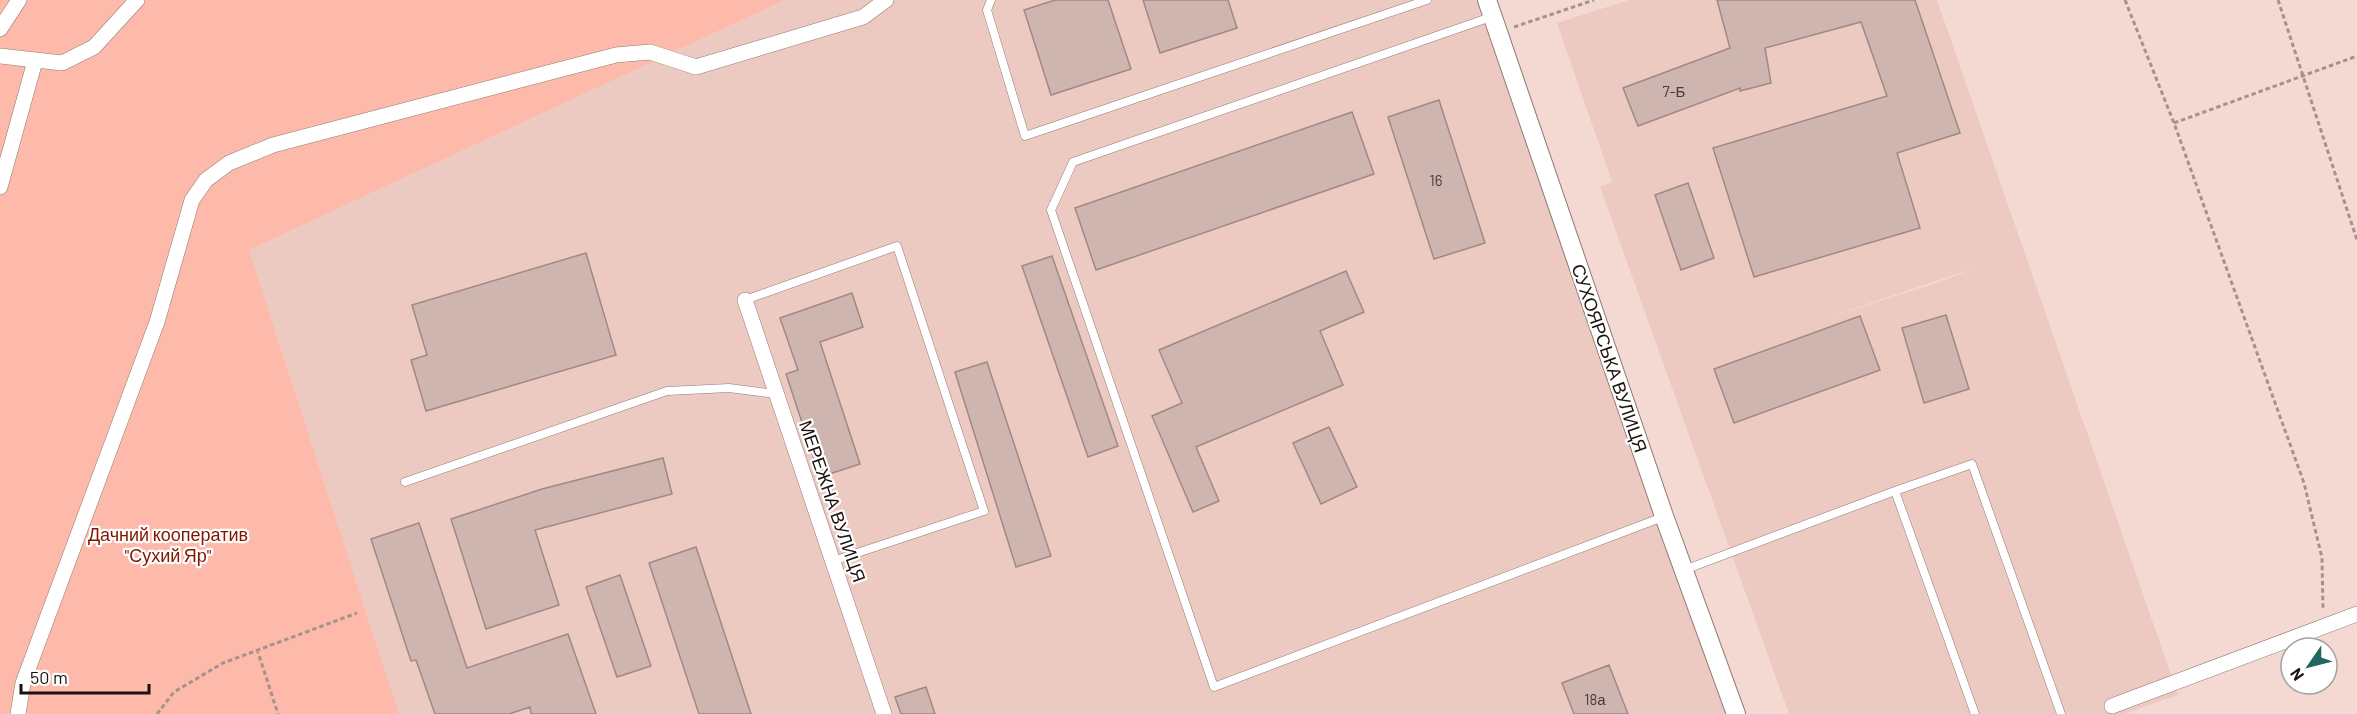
<svg xmlns="http://www.w3.org/2000/svg" width="2357" height="714" font-family="Barlow,sans-serif">
	<style>
		.built { fill: #eccac2; fill-rule: evenodd }
		.green { fill: #fdbaaa }
		.building { fill: #ceb5af; stroke: #a18983; stroke-width: 1.5 }
		.lines { fill: none; stroke-linecap: round; stroke-linejoin: round }
		.service-casing { stroke: #917a74; stroke-width: 9 }
		.minor-casing { stroke: #917a74; stroke-width: 16 }
		.tertiary-casing { stroke: #917a74; stroke-width: 20 }
		.path { stroke: #a6918d; stroke-width: 3; stroke-dasharray: 4.5 3; stroke-linecap: butt }
		.service { stroke: #fff; stroke-width: 8 }
		.minor { stroke: #fff; stroke-width: 15 }
		.tertiary { stroke: #fff; stroke-width: 18 }
		.labels { text-anchor: middle; dominant-baseline: central; stroke-width: 4.5; stroke-linejoin: round; paint-order: stroke }
		.number-label { font-size: 15px; fill: #483b38 }
		.street-label { font-size: 18px; fill: #1b1210; stroke: #fff }
		.park-label { font-size: 18px; fill: #821500; stroke: #fff }
	</style>
	<rect width="100%" height="100%" fill="#f4d9d3"/>
	<path class="built" d="M785,0h702l249,714h-1337l-150,-464z
		M1629,0h308l241,695 -54,19h-335l-189,-527 12,-5 -55,-159zM1978,267l-39,15 -125,40z"/>
	<path class="green" d="M0,0h785l-536,250 150,464h-399z"/>
	<path class="building" d="M1055,0h53l23,69 -80,26 -27,-85z
		M1143,0h85l9,28 -77,25z
		M1717,0h198l45,133 -63,20 23,75 -166,49 -41,-129 174,-52 -26,-74 -96,26 6,35 -31,8v-3l-102,38 -15,-38 107,-40z
		M1439,100l46,143 -51,16 -46,-142z
		M1352,112l22,62 -278,96 -21,-62z
		M1688,183l26,75 -33,12 -26,-75z
		M586,253l30,102 -190,56 -15,-51 16,-5 -15,-50z
		M1052,256l66,190 -30,11 -66,-191z
		M1346,271l18,41 -44,19 23,54 -147,62 23,54 -26,11 -41,-96 30,-13 -23,-53z
		M852,293l11,34 -43,15 40,122 -40,13 -34,-103 12,-4 -18,-52z
		M1946,315l23,74 -45,14 -22,-75z
		M1860,316l20,54 -146,53 -20,-54z
		M987,362l64,194 -35,11 -61,-195z
		M1329,427l28,60 -36,17 -28,-61z
		M663,458l9,36 -137,36 24,75 -73,24 -35,-110 91,-30z
		M419,523l48,145 101,-34 28,80h-65l-1,-7 -21,7h-74l-19,-54 -5,1 -40,-122z
		M696,547l55,167h-52l-50,-151z
		M620,575l31,91 -34,11 -31,-90z
		M1609,665l19,49h-54l-12,-31z
		M926,687l9,27h-34l-6,-17z"/>
	<g class="lines">
		<g class="service-casing">
			<path id="service" d="M991,0l-4,10 38,126 402,-136
				M1491,17l-418,145 -22,48 163,477 449,-170
				M745,300l152,-54 87,265 -151,50
				M405,482l262,-91 62,-3 47,6
				M1684,570l211,-79
				M1975,714l-80,-223 77,-27 89,250"/>
		</g>
		<g class="minor-casing">
			<path id="minor" d="M0,29l19,-29
				M0,56l62,7 32,-16 43,-47
				M0,187l35,-126
				M745,300l139,414
				M2112,706l245,-92
				M18,714l5,-31 134,-361 35,-122 14,-20 23,-17 44,-18 343,-90 34,-3 46,15 167,-50 23,-17"/>
		</g>
		<g class="tertiary-casing">
			<path id="tertiary" d="M1487,0l177,516 72,198"/>
		</g>
		<path class="path" d="M2125,0l49,123 130,360 18,75 1,51
			M2278,0l79,240
			M1514,27l80,-27
			M2174,123l183,-67
			M257,649l21,65
			M157,714l17,-22 49,-29 134,-50"/>
		<use href="#service" class="service"/>
		<use href="#minor" class="minor"/>
		<use href="#tertiary" class="tertiary"/>
	</g>
	<g class="labels">
		<g class="number-label">
			<text x="1674" y="91">7-Б</text>
			<text x="1436" y="180">16</text>
			<text x="1595" y="699">18а</text>
		</g>
		<g class="street-label">
			<text transform="translate(1610 358) rotate(71)">СУХОЯРСЬКА ВУЛИЦЯ</text>
			<text transform="translate(833 501) rotate(71)">МЕРЕЖНА ВУЛИЦЯ</text>
		</g>
		<g class="park-label">
			<text x="168" y="534">Дачний кооператив<tspan x="168" dy="21">"Сухий Яр"</tspan></text>
		</g>
	</g>
	<g transform="translate(2309 666) rotate(235)"><circle r="28" fill="#ffffff" stroke="#a4a09f" stroke-width="1.5"/>
	<path d="M0-4.5L10 22L0 15L-10 22Z" fill="#20685f"/>
	<text y="-9" font-size="16" font-weight="bold" text-anchor="middle" fill="#1b1210">N</text>
	</g>
	<path d="M21 684v9h128v-9" fill="none" stroke="#1b1210" stroke-width="3"/>
	<text x="30" y="684" font-size="18" fill="#1b1210" stroke="#ffffff" stroke-width="4.5" paint-order="stroke">50 m</text>
</svg>
